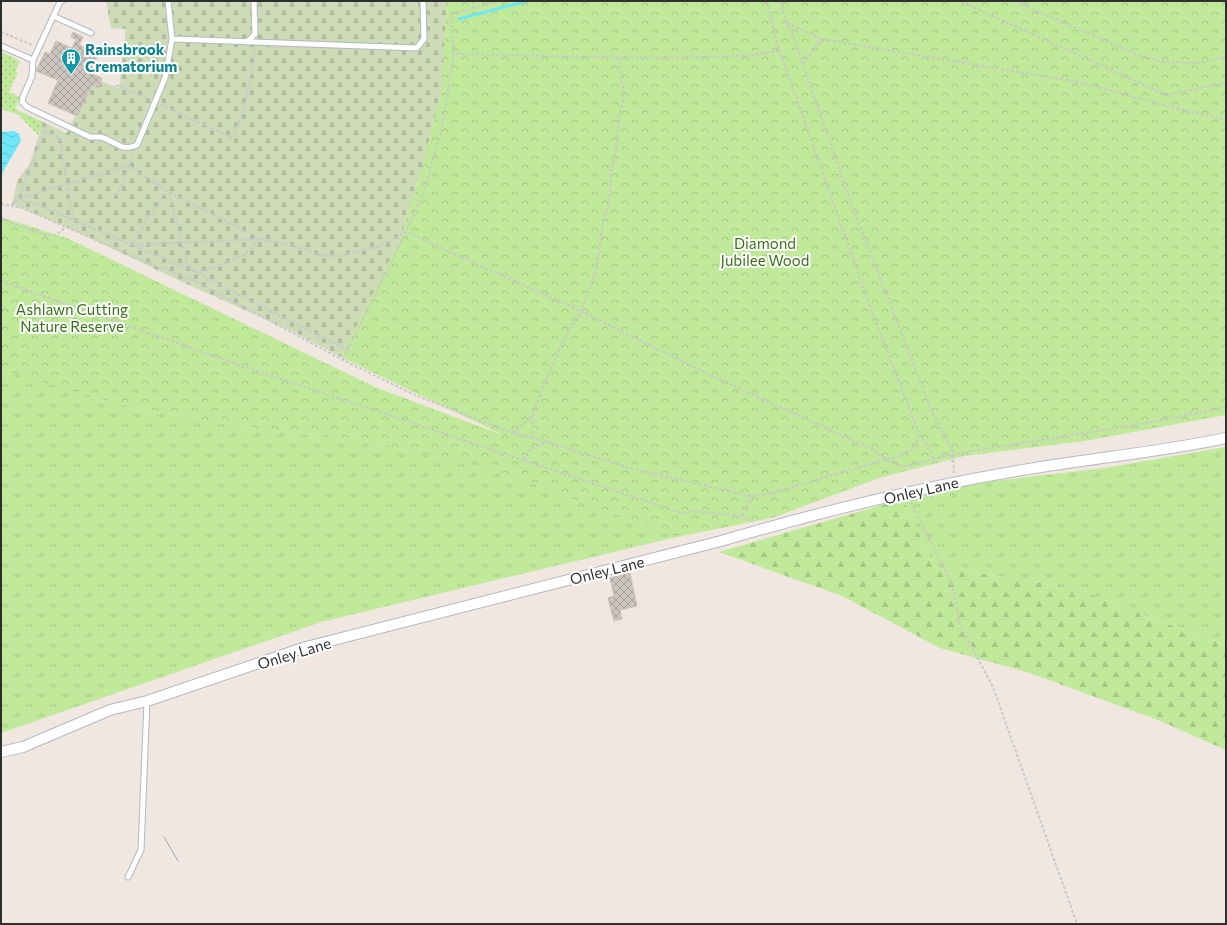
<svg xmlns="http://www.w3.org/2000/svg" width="1227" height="925" font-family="Commissioner,sans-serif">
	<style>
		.grass { fill: url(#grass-tufts) }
		.forest { fill: url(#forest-firs) }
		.cemetery { fill: url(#cemetery-stones) }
		.park { fill: url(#park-crowns) }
		.garden { fill: url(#garden-dots) }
		.water { fill: url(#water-waves) }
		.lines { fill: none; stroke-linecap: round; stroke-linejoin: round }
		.stream { stroke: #6de7f8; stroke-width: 3 }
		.building { fill: url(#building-cross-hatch); stroke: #ccc2b9 }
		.service-casing { stroke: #b4b8c2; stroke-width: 7 }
		.minor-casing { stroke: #b4b8c2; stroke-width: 12 }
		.path { stroke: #c9c9c9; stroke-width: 2; stroke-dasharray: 3 2; stroke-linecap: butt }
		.service { stroke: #fff; stroke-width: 5 }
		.minor { stroke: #fff; stroke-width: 10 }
		.tram { stroke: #a2a9b9; stroke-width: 1 }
		.labels { text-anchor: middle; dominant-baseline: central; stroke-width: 4; stroke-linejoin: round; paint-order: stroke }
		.culture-label { font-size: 15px; font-weight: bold; fill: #0d838f; stroke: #fff; text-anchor: start }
		.park-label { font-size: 15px; fill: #377316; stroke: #fff }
		.street-label { font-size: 15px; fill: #2e2e2e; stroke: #fff }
	</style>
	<defs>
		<pattern id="grass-tufts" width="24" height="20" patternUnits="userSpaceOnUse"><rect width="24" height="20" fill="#c0e99a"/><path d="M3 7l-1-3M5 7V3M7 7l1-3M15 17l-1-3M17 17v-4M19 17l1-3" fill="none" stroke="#a5c885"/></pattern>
		<pattern id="forest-firs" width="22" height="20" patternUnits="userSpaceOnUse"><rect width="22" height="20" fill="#c0e99a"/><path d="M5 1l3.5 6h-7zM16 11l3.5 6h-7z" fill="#a5c885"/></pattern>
		<pattern id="cemetery-stones" width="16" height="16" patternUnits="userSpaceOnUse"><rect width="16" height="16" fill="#cddbb6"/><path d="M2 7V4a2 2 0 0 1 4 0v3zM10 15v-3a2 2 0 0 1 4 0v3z" fill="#b0bc9d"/></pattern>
		<pattern id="park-crowns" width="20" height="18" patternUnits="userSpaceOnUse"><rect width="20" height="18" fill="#c0e99a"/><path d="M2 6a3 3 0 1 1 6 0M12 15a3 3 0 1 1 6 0" fill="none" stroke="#a5c885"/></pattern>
		<pattern id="garden-dots" width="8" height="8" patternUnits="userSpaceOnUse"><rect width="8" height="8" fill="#c0e99a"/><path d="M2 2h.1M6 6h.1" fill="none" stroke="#a5c885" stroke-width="1.8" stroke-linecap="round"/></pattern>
		<pattern id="water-waves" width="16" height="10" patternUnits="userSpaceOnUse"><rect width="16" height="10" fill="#6de7f8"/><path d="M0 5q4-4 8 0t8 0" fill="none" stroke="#5fc6d5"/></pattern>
		<pattern id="building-cross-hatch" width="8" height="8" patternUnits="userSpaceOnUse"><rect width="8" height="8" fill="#cbc5be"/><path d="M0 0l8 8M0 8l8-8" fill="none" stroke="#a5a09b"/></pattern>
	</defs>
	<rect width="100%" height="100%" fill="#f0e7e0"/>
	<path class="grass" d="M1,317l121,88 118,22 125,13 142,34 170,63 -356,85 -320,111z
		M1226,447v197l-15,-4 -139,-52 -138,-22 -31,-67 76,-16 126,-15z"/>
	<path class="forest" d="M903,499l31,67 138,22 139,52 15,4v106l-68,-30 -131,-48 -87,-24 -98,-52 -123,-44z"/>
	<path class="cemetery" d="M106,1h341l-5,88 -17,68 -25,83 -59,117 -45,-24 -116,-52 -111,-53 -57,-24 5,-23 13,-18 13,-41 24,11 7,-15 3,-2 15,-31 6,3 3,-7 18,7 7,-59 -15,-1z"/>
	<path class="park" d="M447,1h779v414l-142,26 -120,15 -85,22 -107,40 -95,19 -171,-63 -141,-34 -125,-13 -118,-22 -121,-35v-153l66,21 308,149 130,49 -164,-79 59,-117 25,-83 17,-68z"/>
	<path class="garden" d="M1,52l19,9 -5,11h3l-9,20 11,5 -5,12 28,13 -5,13 -20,-21 -17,-5z"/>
	<path class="water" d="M14,131l5,3 2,6c-6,13 -15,24 -20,37v-45z"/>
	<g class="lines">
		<path class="stream" d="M459,19l68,-18"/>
	</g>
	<path class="building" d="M73,32l10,5 -4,8 19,9 -8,19 12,5 -4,10 -6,-3 -15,31 -29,-13 10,-23 -22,-9 9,-19 5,2 6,-13 16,7 4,-8 -5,-3z
		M630,573l7,33 -17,4 2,9 -8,2 -6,-23 6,-2 -4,-18z"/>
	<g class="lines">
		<g class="service-casing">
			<path id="service" d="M62,1l-2,1 -27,58 -1,16 -9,21 -1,5 5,5 63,30c3,0 7,0 10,0 15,3 20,16 37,8l28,-67 7,-39 -4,-38
				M53,16l38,17
				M172,39l245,9 7,-9 -1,-38
				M247,42l8,-8 -1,-33
				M1,46l32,14
				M128,877l13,-27 6,-149"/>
		</g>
		<g class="minor-casing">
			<path id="minor" d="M1,752l22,-5 87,-37 37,-9 159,-54 415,-106c105,-31 212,-57 320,-74 62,-10 124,-16 185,-29"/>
		</g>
		<path class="path" d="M473,1v7
			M767,1l9,39 90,256 53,138 7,9 8,17
			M781,1l5,22 8,15 56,162 82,212 22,42
			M960,1l206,94 60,-12
			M1014,1l124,54 28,7 29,1 31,-6
			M787,23l35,16 257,43 80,22 67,16
			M1,32l31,13
			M454,53l-3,-24 1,-15 47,-13
			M803,64l19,-25
			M116,85l32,14
			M161,105l72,33c12,-31 18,-55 22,-89
			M117,196l17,-42
			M18,199l111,-34c40,30 87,51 132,74l-17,16 -30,13 -20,4 -7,-10 -19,-72 -21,29 -15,26
			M18,199l27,-68 15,7 13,82
			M1,204l21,4 117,51 58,23 146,78 74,36 96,37 34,9 93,29 112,25 14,-1 120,-36 -14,-10 -156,-71 -135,-67 -175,-79 -29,15 -40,9 -17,-1 -25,-9 -34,-7 -129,6
			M11,206l7,-7 28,9 145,62 157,80
			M1,219l44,16h11l10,-8
			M1,281l247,87 433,145h2l9,-2 50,5 11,6
			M343,360l63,-128 18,-41 17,-59 13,-78 192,4 99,-2 35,-5
			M532,416l1,22
			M513,433l19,-17 11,-29 22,-49 16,-27 14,-37 6,-36 1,-12 7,-23 2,-19 -1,-9 6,-25 3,-36 5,-16v-9l-2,-5 -4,-27
			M951,455l1,6 2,2
			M953,455l1,18
			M886,459l17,8 51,-13 188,-30 84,-17
			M887,459l12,-3 14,-7 6,-14
			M524,460l3,-9 19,-9
			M911,502l41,83 8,40 33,62 84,237
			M742,516l10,-20"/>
		<use href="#service" class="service"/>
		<use href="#minor" class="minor"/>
		<path class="tram" d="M164,837l14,24"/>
	</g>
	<defs>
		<g id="building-pin" transform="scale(1)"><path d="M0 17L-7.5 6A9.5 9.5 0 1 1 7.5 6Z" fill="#0f9aa8" stroke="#fff"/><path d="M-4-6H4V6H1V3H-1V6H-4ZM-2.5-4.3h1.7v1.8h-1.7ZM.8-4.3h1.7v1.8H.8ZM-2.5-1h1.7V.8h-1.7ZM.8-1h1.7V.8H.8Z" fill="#fff"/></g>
	</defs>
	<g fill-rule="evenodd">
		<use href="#building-pin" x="71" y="58"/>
	</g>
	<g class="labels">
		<g class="culture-label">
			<text x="85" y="49">Rainsbrook<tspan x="85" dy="17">Crematorium</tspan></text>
		</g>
		<g class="park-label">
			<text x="765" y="243">Diamond<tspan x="765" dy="17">Jubilee Wood</tspan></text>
			<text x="72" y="309">Ashlawn Cutting<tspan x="72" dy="17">Nature Reserve</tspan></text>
		</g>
		<g class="street-label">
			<text transform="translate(921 490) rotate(-13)">Onley Lane</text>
			<text transform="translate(607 570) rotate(-14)">Onley Lane</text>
			<text transform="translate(294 653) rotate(-17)">Onley Lane</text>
		</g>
	</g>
	<rect width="1227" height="925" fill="none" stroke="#2e2e2e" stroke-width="4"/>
</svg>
